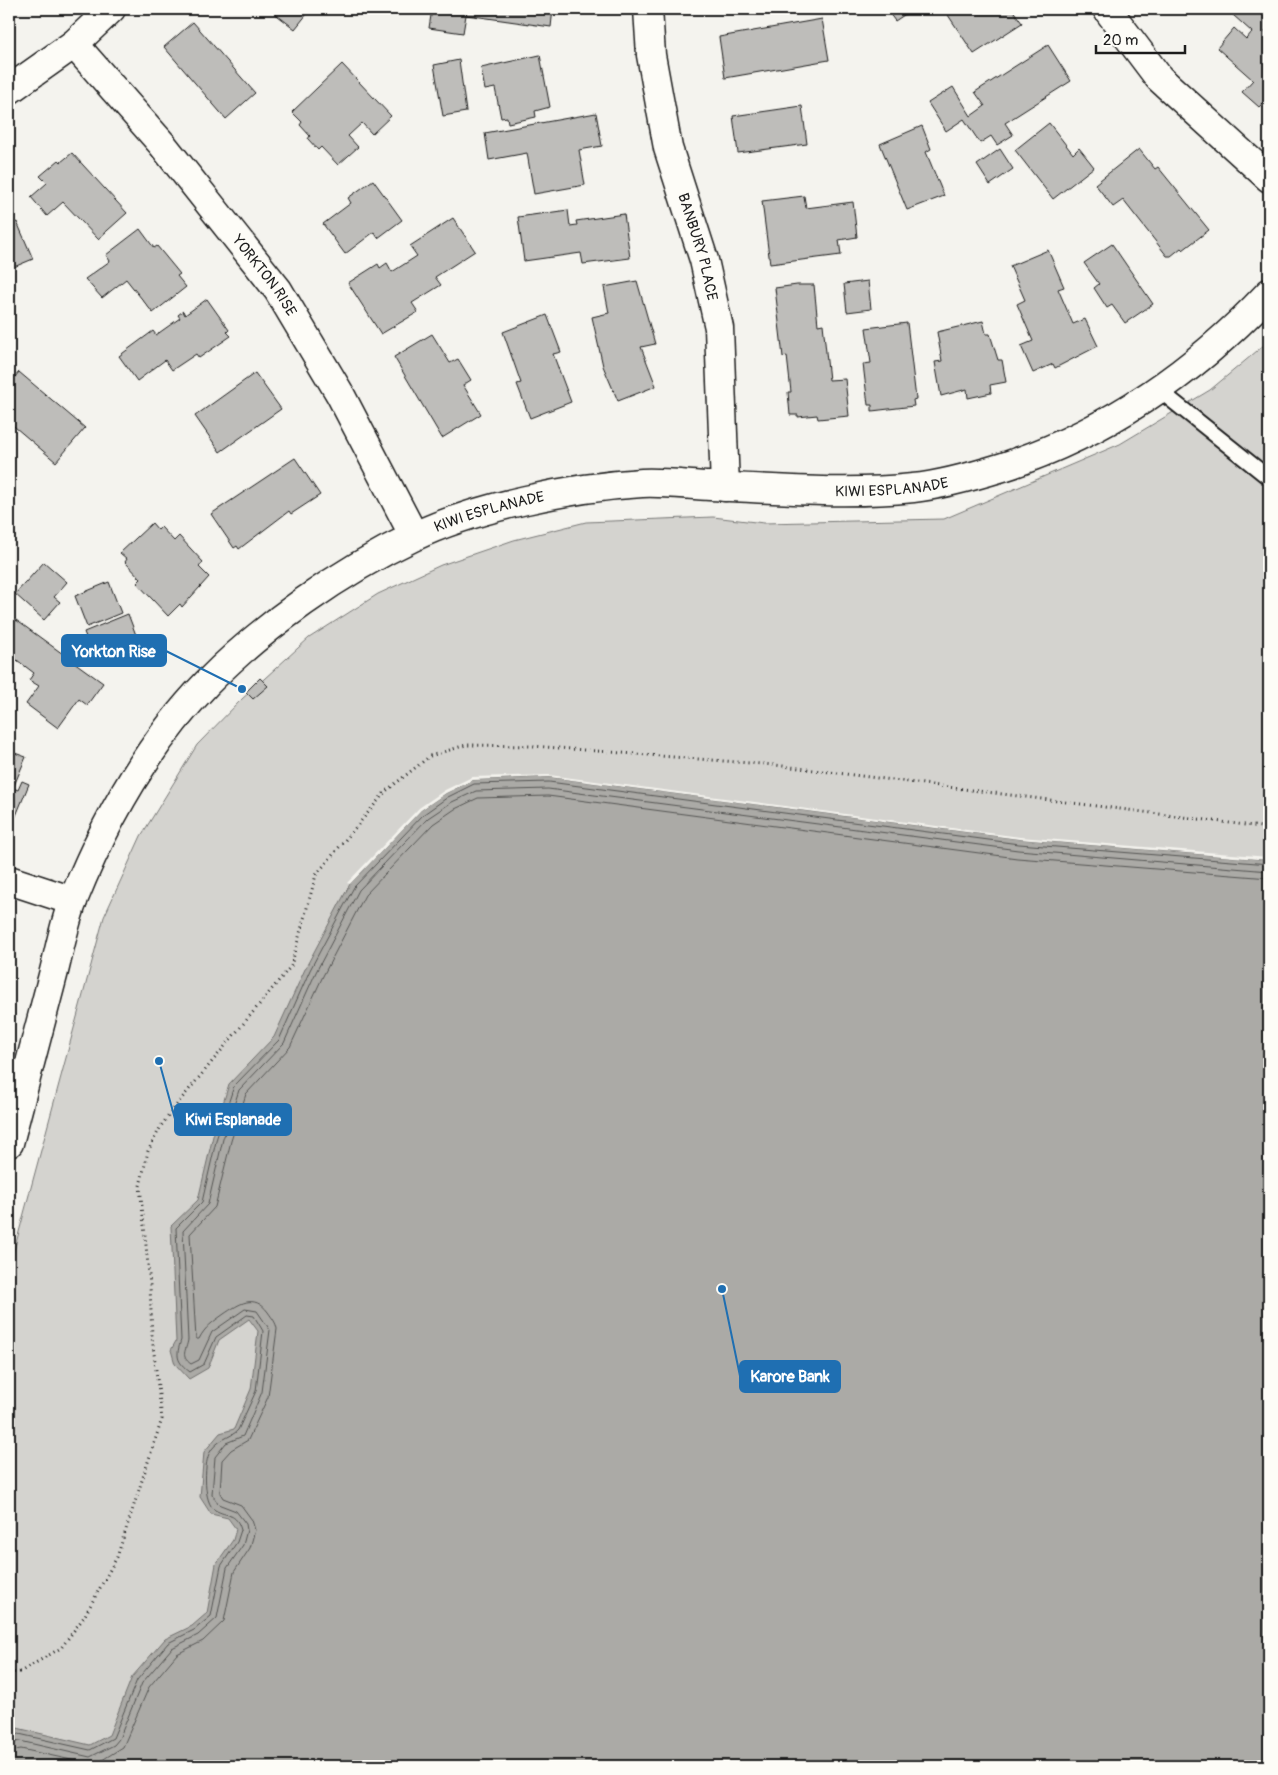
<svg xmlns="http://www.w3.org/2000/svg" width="1278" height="1775" font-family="Pangolin,sans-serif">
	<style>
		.green { fill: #d4d3cf; stroke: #787876 }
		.water { fill: #abaaa6; stroke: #72716f }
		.pier { fill: #f4f3ee }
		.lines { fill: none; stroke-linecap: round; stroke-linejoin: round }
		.shore { stroke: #555553; stroke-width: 1 }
		.building { fill: #bebdba; stroke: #1c1c1c }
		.service-casing { stroke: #1c1c1c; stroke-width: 18 }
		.minor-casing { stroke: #1c1c1c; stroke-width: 31 }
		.path { stroke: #1c1c1c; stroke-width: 3; stroke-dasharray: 1 4; stroke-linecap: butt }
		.service { stroke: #fdfcf7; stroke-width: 14 }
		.minor { stroke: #fdfcf7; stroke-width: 28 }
		.labels { text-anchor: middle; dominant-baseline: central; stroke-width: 4; stroke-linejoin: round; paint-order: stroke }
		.street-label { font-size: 15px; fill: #1c1c1c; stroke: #fdfcf7 }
		.leader { fill: none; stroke: #1f6fb2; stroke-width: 2 }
		.callout-dot { fill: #1f6fb2; stroke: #fdfcf7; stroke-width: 2 }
		.callout { fill: #1f6fb2; stroke: #1f6fb2; stroke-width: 2 }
		.callout-label { font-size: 16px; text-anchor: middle; font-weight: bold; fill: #fff }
	</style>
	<rect width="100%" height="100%" fill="#f4f3ee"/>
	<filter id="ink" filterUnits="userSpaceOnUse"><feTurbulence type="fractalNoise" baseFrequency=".02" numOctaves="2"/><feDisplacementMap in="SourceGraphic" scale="10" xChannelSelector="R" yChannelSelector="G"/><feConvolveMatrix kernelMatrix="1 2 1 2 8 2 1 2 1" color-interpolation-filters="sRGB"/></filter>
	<g filter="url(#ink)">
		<path class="green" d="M1269,341v1425h-1260v-497l95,-352 37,-81 56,-91 45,-46 67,-61 69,-44 63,-29 73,-25 72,-18 127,-5 51,6 180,-4 176,-75 90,-54z"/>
		<path class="water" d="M549,777l470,62 250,21v906h-1260v-33l8,-5 73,17 19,-10 23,-58 33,-38 27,-13 15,-13 9,-49 17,-24 3,-11 -8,-11 -17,-4 -11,-17 4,-45 16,-19 14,-4 17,-40 7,-58 -9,-12 -30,21 -11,28 -19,11 -14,-15 -4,-14 5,-9 -5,-115 27,-26 15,-64 16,-52 45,-47 32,-70 44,-83 71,-74 25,-17 27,-13z"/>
		<path class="pier" d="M549,775l471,62 249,20v3l-250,-21 -470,-62 -76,3 -27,13 -25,17 -71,74 -3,-1 72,-75 26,-18 27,-13z"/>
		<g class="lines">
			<path class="shore" d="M9,1737l10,-3 71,16 23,-12 24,-58 31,-37 26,-13 17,-14 10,-50 16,-24 4,-12c-5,-18 -14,-13 -26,-20 -12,-7 -11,-45 -6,-56 7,-15 22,-16 29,-24l18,-39 7,-60 -9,-15 -7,-1 -31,22 -12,27 -14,8c-14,-11 -14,-16 -9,-32l-5,-112 26,-26 15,-65 17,-51 45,-46 31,-70 44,-83 70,-73 24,-17 26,-13 75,-2 470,62 250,20
				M9,1744l11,-3 70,16 24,-12 5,-6 23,-56 30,-35 26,-13 19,-17 10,-50 16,-23 4,-15 -1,-6 -10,-13 -18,-7 -6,-10 3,-37 11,-14 17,-7 19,-44 8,-62 -13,-19 -12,-2 -33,23 -13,28 -8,4c-11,-8 -5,-13 -3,-24l-5,-109 25,-27 15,-65 16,-49 45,-47 32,-71 43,-82 69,-72 24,-16 24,-11 72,-2 470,61 251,21
				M9,1751l12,-2 69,15 9,-2 24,-15 26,-60 28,-33 26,-13 21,-20 10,-49 16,-24 5,-18 -3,-10 -11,-15 -18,-7 -3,-5 2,-33 9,-10 17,-10 20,-43 9,-68c-1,-7 -5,-11 -9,-17 -14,-19 -29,-8 -44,2 -11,8 -19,13 -25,25h-3l-6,-105 25,-27 16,-66 15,-47 44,-47 33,-71 42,-81 68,-71 22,-15 23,-11 70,-2 469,62 252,20"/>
		</g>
		<path class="building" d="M269,9h42l-16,20z
			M432,9h121l-2,18 -85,-12 -3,18 -34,-5z
			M886,9h27l-18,12z
			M944,9h68l10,14 -48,31z
			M1239,9h30v18l-4,5 2,2 2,-3v66l-10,10 -17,-15 11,-12 -36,-32 17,-20 12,11 6,-7 -19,-17z
			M822,19l7,41 -104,18 -6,-41z
			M193,22l62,71 -29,26 -62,-72z
			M1048,45l23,36 -66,42 8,12 -16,10 -6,-9 -11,7 -16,-24 -18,12 -18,-28 25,-16 18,29 14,-10 -10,-14z
			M540,55l10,52 -15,4 1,6 -28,6 -1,-6 -6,1 -6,-30 -10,2 -4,-22z
			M459,60l7,52 -23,4 -9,-51z
			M342,64l49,52 -19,18 -10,-11 -14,13 10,11 -20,18 -17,-18 -3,3 -10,-11 2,-3 -10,-11 2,-3 -10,-10z
			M802,106l5,38 -69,9 -5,-37z
			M596,113l6,33 -23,4 6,35 -51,9 -7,-41 -38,7 -4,-27z
			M1049,123l24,31 6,-6 15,19 -41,32 -38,-49z
			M922,126l9,23 -5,3 18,44 -37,14 -27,-66z
			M1000,149l13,20 -23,16 -13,-20z
			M1139,149l16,20 3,-2 51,63 -26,20 -2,-2 -10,8h-4l-44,-56 -10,7 -18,-23z
			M72,153l55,60 -29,26 -35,-37 -16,14 -16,-19 16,-14 -7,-7 19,-16 2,2z
			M373,180l29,40 -24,18 -4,-6 -29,22 -22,-30 28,-21 -3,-5z
			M804,196l2,12 47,-6 4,35 -18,3 2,15 -71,9 -8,-63z
			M568,210l2,16 7,-1 -1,-4 48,-7 6,44 -47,6 -2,-11 -57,8 -6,-44z
			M453,218l22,33 -40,26 6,8 -29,18 6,9 -37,22 -33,-51 30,-19 2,4 7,-5 5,9 25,-16 -7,-10z
			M17,222l16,37 -24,10v-44z
			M140,229l14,19 3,-2 23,28 -3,2 9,11 -33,26 -27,-34 -24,19 -17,-19 25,-18 -4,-6z
			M1112,244l41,60 -28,19 -13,-18 -5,3 -13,-20 5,-4 -15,-21z
			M1048,250l16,37 -6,2 15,35 12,-5 13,27 -43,22 -2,-4 -20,9 -12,-27 12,-5 -16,-37 8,-4 -15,-34z
			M637,281l18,63 -14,3 15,39 -38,15 -15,-35 -11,-49 17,-4 -5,-26z
			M868,281l3,28 -24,3 -3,-28z
			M797,285h17l4,40 5,-1 6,56 16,-1 4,37 -31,3 -1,-4 -19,2v-2h-8l-2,-23h3l-4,-36 -4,1 -8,-69z
			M207,299l22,31 -2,2 4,4 -32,22 -3,-4 -24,16 -7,-10 -28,21 -18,-25 34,-25 3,4 24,-17 -2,-3 5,-4 2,4z
			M547,315l14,37 -8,2 18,48 -41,16 -13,-34 4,-1 -18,-51z
			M983,321l3,13h4l8,26h4l4,22 -16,3 1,8 -23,5 -1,-9 -26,7 -6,-34 7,-1 -5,-29z
			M907,323l9,76 -3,1 1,6 -42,5v-6h-4l-5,-41 8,-1 -5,-35z
			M432,334l18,29 8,-4 13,21 -8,5 18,29 -39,24 -48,-81z
			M19,372l66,56 -29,34 -47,-40v-38z
			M255,373l26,36 -61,43 -25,-36z
			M295,458l25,37 -29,19 -2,-3 -50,38 -2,-3 -3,2 -23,-34z
			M152,523l6,7 3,-3 13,14 5,-5 24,26 -4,5 10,10 -27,30 -2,-3 -12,12 -31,-33 4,-4 -16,-17 2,-3 -7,-6z
			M44,562l23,20 -13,15 6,5 -16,18 -29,-26z
			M109,582l12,31 -34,14 -12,-31z
			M128,614l11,29 -44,17 -11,-28z
			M16,620l87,63 -16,22 -8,-6 -21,29 -32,-24 13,-18 -10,-6 5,-7 -25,-19v-24z
			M260,678l8,8 -15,13 -7,-7z
			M9,751l17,6 -13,31 5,2 4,-9 7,3 -16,39 -4,-2z"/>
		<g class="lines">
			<g class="service-casing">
				<path id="service" d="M1159,390l110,88"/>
			</g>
			<g class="minor-casing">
				<g id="minor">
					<path id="s1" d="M648,9l3,46 17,93 36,112 15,68 6,159"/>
					<path d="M1107,9l52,69 110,100"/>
					<path id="s2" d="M74,44l88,100 116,146 62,104 74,142"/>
					<path d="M9,90l65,-46 37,-35"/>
					<path d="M9,880l64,21"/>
					<path id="s3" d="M9,1143c14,-55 29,-109 43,-164 7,-26 12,-56 22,-81 31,-77 75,-155 133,-215 55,-56 134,-112 206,-146 62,-30 160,-50 229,-54 22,-1 46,2 68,3 67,3 136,9 203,2 30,-3 61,-12 90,-21 103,-34 192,-95 266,-174"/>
				</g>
			</g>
			<path class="path" d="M9,1673l11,-1 41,-24 23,-31 33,-60 45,-138 -10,-82 -2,-52 -10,-99 8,-35 13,-25 17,-23 113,-137 25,-91 70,-84 44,-35 36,-11 67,1 242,19 494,63"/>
			<use href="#service" class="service"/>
			<use href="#minor" class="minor"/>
		</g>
	</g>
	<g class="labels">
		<g class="street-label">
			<text stroke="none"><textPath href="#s1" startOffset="244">BANBURY PLACE</textPath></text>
			<text stroke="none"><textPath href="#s2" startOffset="300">YORKTON RISE</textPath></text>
			<text stroke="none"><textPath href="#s3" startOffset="1248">KIWI ESPLANADE</textPath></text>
			<text stroke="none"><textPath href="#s3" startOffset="842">KIWI ESPLANADE</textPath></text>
		</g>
	</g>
	<path class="leader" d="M242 689L166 651M159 1061L175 1119M722 1289L740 1376"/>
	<g class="callout-dot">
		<circle cx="242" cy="689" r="5"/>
		<circle cx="159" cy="1061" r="5"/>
		<circle cx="722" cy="1289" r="5"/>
	</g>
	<g class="callout">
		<rect x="62" y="635" width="104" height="31" rx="5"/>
		<rect x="175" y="1104" width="116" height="31" rx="5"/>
		<rect x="740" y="1361" width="100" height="31" rx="5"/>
	</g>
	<g class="callout-label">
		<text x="114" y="657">Yorkton Rise</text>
		<text x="233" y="1125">Kiwi Esplanade</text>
		<text x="790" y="1382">Karore Bank</text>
	</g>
	<rect width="1278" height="1775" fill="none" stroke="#fdfcf7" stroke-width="30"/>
	<rect x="15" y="15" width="1248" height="1745" fill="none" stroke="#1c1c1c" stroke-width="2" filter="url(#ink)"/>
	<path d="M1096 45v8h89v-8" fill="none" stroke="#1c1c1c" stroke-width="2.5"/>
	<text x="1103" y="45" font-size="15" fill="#1c1c1c" stroke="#fdfcf7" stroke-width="4" paint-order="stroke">20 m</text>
</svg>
